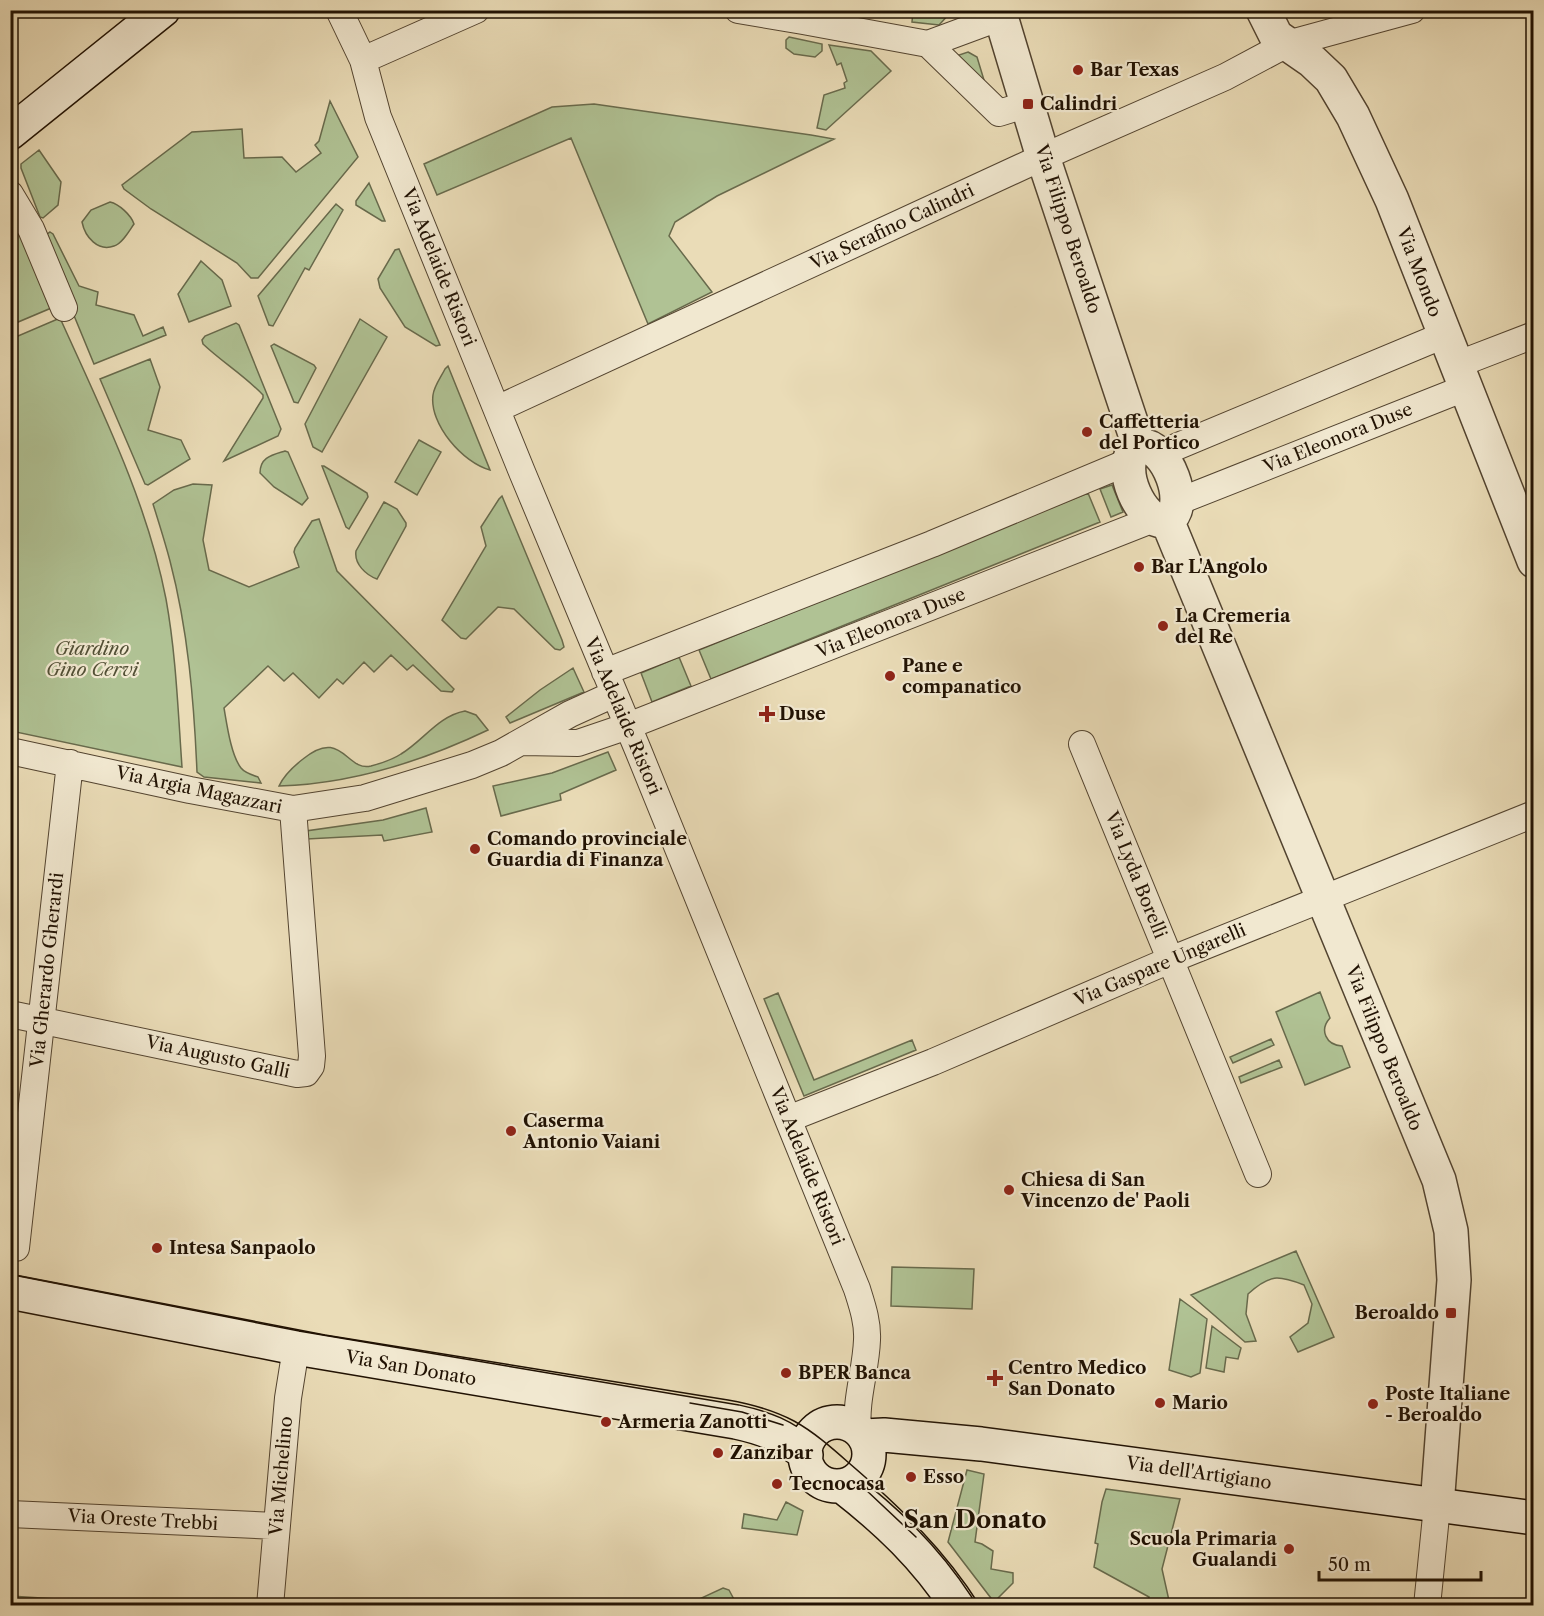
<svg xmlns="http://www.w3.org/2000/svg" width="1544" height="1616" font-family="'Libre Caslon Text',serif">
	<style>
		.green { fill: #b0c294; stroke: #686a4c; stroke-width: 1.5 }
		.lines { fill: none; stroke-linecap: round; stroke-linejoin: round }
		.minor-casing { stroke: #534430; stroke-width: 28 }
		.tertiary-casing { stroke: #534430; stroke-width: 36 }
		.secondary-casing { stroke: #211203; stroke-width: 36 }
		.minor { stroke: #f1e8d0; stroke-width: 26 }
		.tertiary { stroke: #f1e8d0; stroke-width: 33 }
		.secondary { stroke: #f1e8d0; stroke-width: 33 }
		.tram { stroke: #211203; stroke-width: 1.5 }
		.poi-dot { fill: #8f2418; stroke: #f1e8d0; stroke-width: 2 }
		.labels { text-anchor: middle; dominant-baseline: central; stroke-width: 4.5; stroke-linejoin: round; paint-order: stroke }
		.poi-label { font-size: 18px; font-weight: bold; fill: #211203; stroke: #f1e8d0; text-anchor: start }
		.street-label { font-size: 18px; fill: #211203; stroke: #f1e8d0 }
		.park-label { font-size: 18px; font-style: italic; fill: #535036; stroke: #f1e8d0 }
		.district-label { font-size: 24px; font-weight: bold; fill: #211203; stroke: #f1e8d0 }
	</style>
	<rect width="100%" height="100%" fill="#eadcb7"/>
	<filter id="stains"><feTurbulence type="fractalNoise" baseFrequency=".00333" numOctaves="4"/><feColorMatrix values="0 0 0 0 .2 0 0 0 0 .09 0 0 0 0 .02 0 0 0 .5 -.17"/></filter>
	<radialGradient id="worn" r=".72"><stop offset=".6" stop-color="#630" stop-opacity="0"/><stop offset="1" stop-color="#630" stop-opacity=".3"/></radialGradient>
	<path class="green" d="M913,11l25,3 1,-3h13l-13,14 -27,-3z
		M789,37l33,7v7l-7,6 -21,-3 -8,-6v-8z
		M829,45l42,6 20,20 -65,59 -9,-2 7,-33 21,-7 -1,-5 3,-2 -6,-18 -4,2z
		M968,52l9,5 10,33 -34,-33z
		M330,101l28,56 -100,121h-7l-14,-15 -86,-54 -27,-20 -2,-4 70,-53 50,-3 2,29 38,-1 14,15 25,-19 -6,-8 4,-4z
		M594,104l217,31 23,4 -117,57 -42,26 -6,14 43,56 -64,32 -77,-186 -134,57 -13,-31 128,-57z
		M39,150l22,32 -3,23 -15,13 -3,-1 -19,-49v-4z
		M369,183l16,38h-3l-26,-16v-4z
		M110,202c9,2 21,13 24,22 -5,7 -12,20 -20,22 -16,6 -29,-9 -32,-24l9,-12z
		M336,204l7,6 -34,60 -4,-2 -32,58 -4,-1 -11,-29z
		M13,230l10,8 33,68 -45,19 -1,-91z
		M50,232l3,2 26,52 19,6 -2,13 38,10 9,21 20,-9 3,8 -72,29 -52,-126z
		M399,249l41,96 -4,1 -31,-19 -25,-39 -2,-9 17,-29z
		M201,261l21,19 9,26 -42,16 -11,-28z
		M60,318c41,91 87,183 106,281 10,55 12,112 16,168l-171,-36v-392z
		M360,319l27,18 -65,115 -9,-5 -8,-23z
		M236,323l3,2 42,104 -3,7 -54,25 39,-63v-3c-18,-19 -41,-33 -60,-51l-1,-4 3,-4z
		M274,344l40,21 2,3 -18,35 -4,-1 -23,-56z
		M150,359l10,28 -12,43 33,10 9,19 -42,26 -3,-1 -45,-105z
		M448,366l42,104c-27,-7 -61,-46 -57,-75 1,-9 8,-18 12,-26z
		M419,440l22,12 -24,43 -22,-13z
		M285,451l3,1 20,46 -6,7 -28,-18 -14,-14c0,-16 12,-18 25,-22z
		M322,466h2l43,27 1,4 -19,32 -3,-2z
		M193,484l19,1 -9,55 6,30 40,17 50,-20 -5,-15 1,-4 17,-27 7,-2 18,52 117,118 -2,3 -11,-1 -28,-26 -6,5 -16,-15 -17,17 -10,-10 -21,22 -6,-5 -18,19 -26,-25 -9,8 -16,-15 -44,42c3,17 7,47 17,60 4,5 11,7 17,9l3,6 -57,-6 -7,-5c-3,-71 -9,-142 -27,-211 -5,-19 -11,-38 -17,-57l21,-14z
		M1112,485l11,27 -12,5 -11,-28z
		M1088,493l12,29 -389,157 -12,-29z
		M502,496l60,144 2,7 -4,3 -5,-1 -41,-40 -16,-2 -32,32 -5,-1 -19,-18 44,-74 -5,-19 18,-28z
		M384,502l13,7 9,14v3l-29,53c-11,-4 -23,-15 -21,-28z
		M679,657l12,29 -39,16 -11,-29z
		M573,668l11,24 -74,31 -4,-6 34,-27z
		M465,711l11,4 12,15c-65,31 -137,54 -209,56 5,-11 15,-20 24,-27 39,-32 43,13 68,7 11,-3 21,-6 30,-12 22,-13 37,-38 64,-43z
		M608,752l8,18 -56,24 1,6 -60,16 -8,-30 59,-13z
		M426,808l6,24 -48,9 -2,-6 -75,4 -1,-8 77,-11z
		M1320,992l10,26c-11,12 -4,27 12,28l8,21 -45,18 -29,-73z
		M778,993l36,87 98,-40 4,10 -112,46 -40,-97z
		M1271,1039l3,6 -41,18 -3,-6z
		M1279,1060l3,7 -41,16 -2,-6z
		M1296,1251l38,86 -36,15 -8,-15 18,-14 4,-19 -8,-19c-26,-10 -34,-11 -56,9l-2,20 10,27 -11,1 -54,-47z
		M892,1267l82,2 -2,40 -81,-3z
		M1180,1299l27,20 -7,54 -9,4 -22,-7z
		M1212,1326l29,22 -3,11 -12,-2 -2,15 -18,-4z
		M967,1470l17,4 -9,68 7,2 11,7 -2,18 22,4v10l-19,19 -46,-60z
		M1106,1489l74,10 -18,70 8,36h-23l2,-8 -55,-30 4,-23 -3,-1 7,-41z
		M786,1502l17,9 -6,24 -55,-7 2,-14 33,6z
		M723,1588l6,2 8,15h-45l5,-5z
		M10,1596l78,5v4h-77z"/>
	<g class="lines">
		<g class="minor-casing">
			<path id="minor" d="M339,10l24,50 15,57 144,355 116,278 219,539c5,16 11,33 10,51 -1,30 -12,60 -9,90
				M738,10l65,11 125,23 73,-27
				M928,44l71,69 29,-9
				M363,60l113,-50
				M10,194l21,35 33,79
				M1456,365l78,-30
				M497,409l546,-252 182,-80 62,-33 125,-34
				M1159,454l285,-119
				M1177,502l288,-114
				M605,672l327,-128 196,-82
				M522,742l56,1 50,-17 526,-207
				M1082,744l176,430
				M10,751l180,39 103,19 72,-11 107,-33 29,-12 69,-39 44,-20
				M10,1014l287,60 9,-1 5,-7 1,-10 -19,-247
				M788,1119l145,-57 237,-102 364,-146
				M16,1248l54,-485
				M10,1514l266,12
				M270,1606l18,-208 8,-50
				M1427,1606l10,-100"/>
		</g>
		<g class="tertiary-casing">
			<path id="tertiary" d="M999,10l44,147 96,289
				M1263,10l13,26 36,25 19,18 22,37 39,84 142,361
				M1139,446c28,-5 53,64 27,74 -22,8 -54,-56 -27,-74z
				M1167,520l272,660 12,51 3,49 -17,226"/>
		</g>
		<g class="secondary-casing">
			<path id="secondary" d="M10,133l153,-123
				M10,1292l286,56 440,74c28,6 49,14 70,33
				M805 1454a32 32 0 1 1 64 0a32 32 0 1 1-64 0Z
				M864,1436l20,-1 97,9 553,74
				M842,1486c45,35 83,71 115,120"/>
		</g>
		<use href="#minor" class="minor"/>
		<use href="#tertiary" class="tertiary"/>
		<use href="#secondary" class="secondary"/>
		<path class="tram" d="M10,1274l315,61 403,65c23,4 45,10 66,21 20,11 38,27 55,42 49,42 96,87 131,143
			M690,1403l52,9 41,13
			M865,1489l51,48"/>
	</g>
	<g class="poi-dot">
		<circle cx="1078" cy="70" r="6"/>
		<rect x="1022" y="98" width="12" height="12" rx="3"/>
		<circle cx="1087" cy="432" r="6"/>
		<circle cx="1139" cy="567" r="6"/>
		<circle cx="1163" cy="626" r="6"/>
		<circle cx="890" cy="676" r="6"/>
		<path d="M764 705h6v6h6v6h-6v6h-6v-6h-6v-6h6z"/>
		<circle cx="475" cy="849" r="6"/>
		<circle cx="511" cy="1131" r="6"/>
		<circle cx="1009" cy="1190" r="6"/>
		<circle cx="157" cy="1248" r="6"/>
		<rect x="1445" y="1307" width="12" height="12" rx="3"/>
		<circle cx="786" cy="1373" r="6"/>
		<path d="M992 1369h6v6h6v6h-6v6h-6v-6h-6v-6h6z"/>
		<circle cx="1160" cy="1403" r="6"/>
		<circle cx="1373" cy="1404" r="6"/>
		<circle cx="606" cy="1422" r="6"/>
		<circle cx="718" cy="1453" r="6"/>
		<circle cx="911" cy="1477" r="6"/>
		<circle cx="777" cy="1484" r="6"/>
		<circle cx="1289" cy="1549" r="6"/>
	</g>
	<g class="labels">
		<g class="poi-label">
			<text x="1090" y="70">Bar Texas</text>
			<text x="1040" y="104">Calindri</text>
			<text x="1099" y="422">Caffetteria<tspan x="1099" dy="21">del Portico</tspan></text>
			<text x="1151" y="567">Bar L'Angolo</text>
			<text x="1175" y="616">La Cremeria<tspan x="1175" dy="21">del Re</tspan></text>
			<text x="902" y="666">Pane e<tspan x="902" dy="21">companatico</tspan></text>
			<text x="779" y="714">Duse</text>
			<text x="487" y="839">Comando provinciale<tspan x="487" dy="21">Guardia di Finanza</tspan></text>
			<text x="523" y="1121">Caserma<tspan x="523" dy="21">Antonio Vaiani</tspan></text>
			<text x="1021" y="1180">Chiesa di San<tspan x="1021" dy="21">Vincenzo de' Paoli</tspan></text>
			<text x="169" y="1248">Intesa Sanpaolo</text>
			<text x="1439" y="1313" text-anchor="end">Beroaldo</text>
			<text x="1008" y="1368">Centro Medico<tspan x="1008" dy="21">San Donato</tspan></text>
			<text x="798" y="1373">BPER Banca</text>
			<text x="1385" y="1394">Poste Italiane<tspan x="1385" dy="21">- Beroaldo</tspan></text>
			<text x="1172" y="1403">Mario</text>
			<text x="618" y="1422">Armeria Zanotti</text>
			<text x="730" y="1453">Zanzibar</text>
			<text x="923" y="1477">Esso</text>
			<text x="789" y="1484">Tecnocasa</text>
			<text x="1277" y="1539" text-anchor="end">Scuola Primaria<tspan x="1277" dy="21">Gualandi</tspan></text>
		</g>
		<g class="street-label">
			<text transform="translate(892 227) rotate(-25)">Via Serafino Calindri</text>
			<text transform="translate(1068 229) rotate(72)">Via Filippo Beroaldo</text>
			<text transform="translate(439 267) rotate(68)">Via Adelaide Ristori</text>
			<text transform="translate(1419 272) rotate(69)">Via Mondo</text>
			<text transform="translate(1338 438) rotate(-22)">Via Eleonora Duse</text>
			<text transform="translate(891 623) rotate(-22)">Via Eleonora Duse</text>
			<text transform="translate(623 716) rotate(67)">Via Adelaide Ristori</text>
			<text transform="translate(199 790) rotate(12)">Via Argia Magazzari</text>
			<text transform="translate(1136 875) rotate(68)">Via Lyda Borelli</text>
			<text transform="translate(1160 965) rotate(-23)">Via Gaspare Ungarelli</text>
			<text transform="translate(47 970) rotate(-84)">Via Gherardo Gherardi</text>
			<text transform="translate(1384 1048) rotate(68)">Via Filippo Beroaldo</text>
			<text transform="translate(218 1057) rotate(12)">Via Augusto Galli</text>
			<text transform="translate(807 1166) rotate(68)">Via Adelaide Ristori</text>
			<text transform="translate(411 1368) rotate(10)">Via San Donato</text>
			<text transform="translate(1199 1473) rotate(8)">Via dell'Artigiano</text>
			<text transform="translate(281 1476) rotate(-85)">Via Michelino</text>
			<text transform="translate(143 1520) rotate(3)">Via Oreste Trebbi</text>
		</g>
		<g class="park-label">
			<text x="92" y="649">Giardino<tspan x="92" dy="21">Gino Cervi</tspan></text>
		</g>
		<g class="district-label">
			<text x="975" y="1519">San Donato</text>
		</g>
	</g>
	<rect width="1544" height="1616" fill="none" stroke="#eadcb7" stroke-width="36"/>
	<rect x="12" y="12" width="1520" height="1592" fill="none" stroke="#211203" stroke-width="3"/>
	<rect x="18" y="18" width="1508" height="1580" fill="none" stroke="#211203" stroke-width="1.5"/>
	<path d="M1319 1571v9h162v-9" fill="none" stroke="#211203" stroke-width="3"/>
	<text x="1328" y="1571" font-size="18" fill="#211203" stroke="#f1e8d0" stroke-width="4.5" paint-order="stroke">50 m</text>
	<rect width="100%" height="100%" filter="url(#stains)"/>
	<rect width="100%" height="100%" fill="url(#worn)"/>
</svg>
